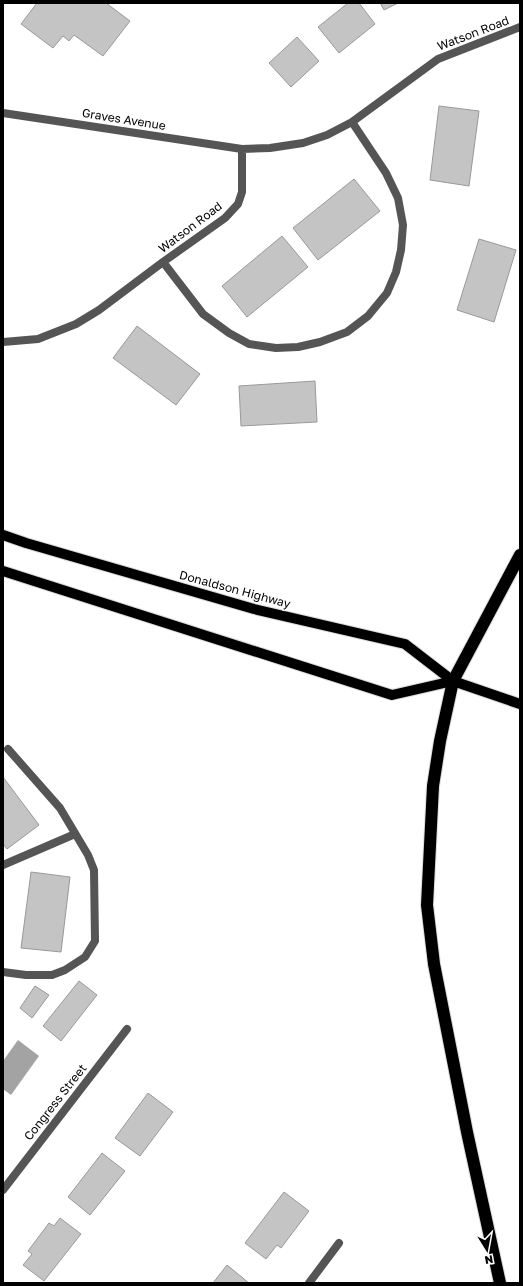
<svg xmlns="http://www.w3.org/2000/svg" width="523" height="1286" font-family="'Golos Text',sans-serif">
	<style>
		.water { fill: #a3a3a3 }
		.building { fill: #c4c4c4; stroke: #999 }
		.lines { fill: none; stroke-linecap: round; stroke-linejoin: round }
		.primary-casing { stroke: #dbdbdb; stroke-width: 12 }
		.highway-casing { stroke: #dbdbdb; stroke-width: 14 }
		.lane { stroke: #555; stroke-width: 8 }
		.street { stroke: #555; stroke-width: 8 }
		.primary { stroke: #000; stroke-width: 10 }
		.highway { stroke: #000; stroke-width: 12 }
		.labels { text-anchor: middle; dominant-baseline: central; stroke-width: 3; stroke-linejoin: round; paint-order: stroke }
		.street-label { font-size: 12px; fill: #000; stroke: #fff }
	</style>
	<rect width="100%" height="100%" fill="#fff"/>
	<path class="water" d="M18,1040l21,16 -28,39 -8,-6v-28z"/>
	<path class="building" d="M37,3h69l24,18 -27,35 -29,-21 -5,6 -6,-5 -10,12 -32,-24z
		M348,3h11l16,21 -36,29 -21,-26z
		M380,3h18l-14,7z
		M297,37l22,24 -28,26 -22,-24z
		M439,106l40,5 -10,75 -39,-6z
		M354,179l26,32 -62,49 -25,-32z
		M282,236l26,31 -61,50 -25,-31z
		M479,239l37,11 -22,72 -37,-12z
		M137,326l63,48 -24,31 -63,-47z
		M315,381l2,41 -76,4 -2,-40z
		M3,777l36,48 -32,24 -4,-5z
		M31,872l39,5 -9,75 -40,-4z
		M79,981l18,14 -36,46 -18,-15z
		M35,986l14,9 -17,23 -12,-10z
		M148,1093l25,19 -33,44 -25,-18z
		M102,1153l23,18 -35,44 -22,-18z
		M284,1192l25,19 -28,37 -4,-3 -11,14 -21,-16z
		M60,1218l21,16 -37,47 -21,-16 9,-11 -4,-3 21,-28 5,3z
		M227,1265l22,18h-36z"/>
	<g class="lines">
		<g class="primary-casing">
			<path id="primary" d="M3,535l23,8 228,66 151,35 48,37 67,23
				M3,571l389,124 61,-14"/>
		</g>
		<g class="highway-casing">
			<path id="highway" d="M500,1283l-33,-151 -33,-168 -7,-59 6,-119 7,-45 13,-60 67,-126"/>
		</g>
		<path class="lane" d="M3,865l72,-31
			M3,972l23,3h26l13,-5 20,-13 10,-16 -1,-71 -6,-15 -28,-47 -52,-59"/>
		<path class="street" d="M3,113l239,36 28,-1 33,-5 24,-8 25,-13 86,-63 82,-32
			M163,262l40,52 26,19 20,11 27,4 22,-1 22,-5 27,-10 21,-16 19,-23 9,-21 5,-22 2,-25 -5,-27 -12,-25 -34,-51
			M3,342l35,-3 38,-15 23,-14 64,-48 62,-44 13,-14 4,-12v-43
			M3,1190l124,-161
			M309,1283l30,-40"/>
		<use href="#primary" class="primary"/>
		<use href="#highway" class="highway"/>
	</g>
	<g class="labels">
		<g class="street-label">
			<text transform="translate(473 33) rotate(-21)">Watson Road</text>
			<text transform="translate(124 119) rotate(9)">Graves Avenue</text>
			<text transform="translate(190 227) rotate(-37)">Watson Road</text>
			<text transform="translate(235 589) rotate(15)">Donaldson Highway</text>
			<text transform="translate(55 1102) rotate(-52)">Congress Street</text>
		</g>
	</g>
	<rect width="523" height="1286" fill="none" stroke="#000000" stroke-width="8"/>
	<g transform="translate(487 1250) rotate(169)" stroke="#ffffff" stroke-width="3" paint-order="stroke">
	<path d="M0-3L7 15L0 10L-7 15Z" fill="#000000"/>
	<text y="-6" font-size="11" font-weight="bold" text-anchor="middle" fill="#000000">N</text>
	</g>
</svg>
